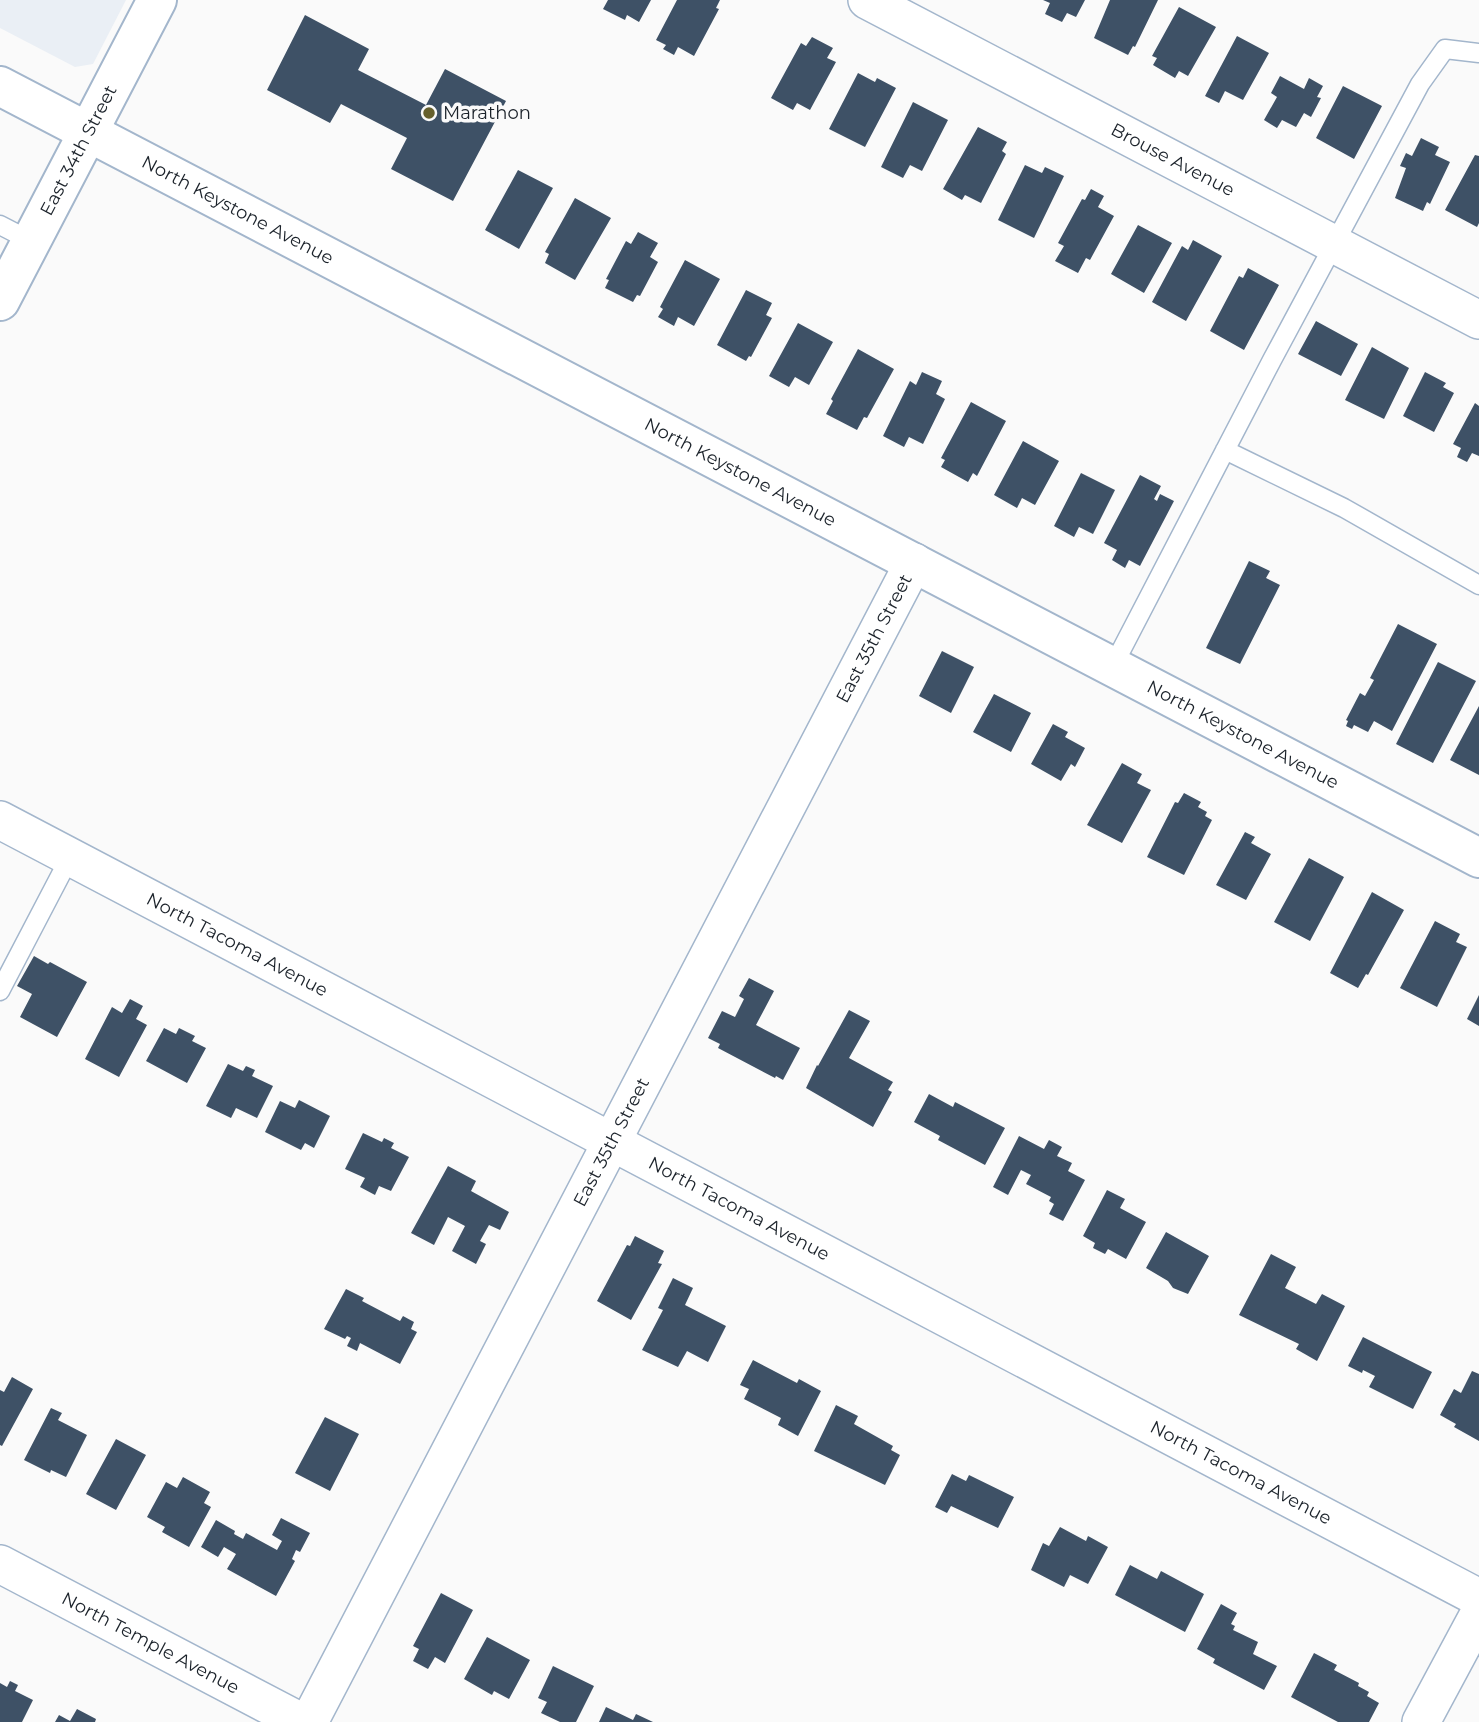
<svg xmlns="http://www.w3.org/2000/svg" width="1479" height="1722" font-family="Montserrat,sans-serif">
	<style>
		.built { fill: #eaeff5 }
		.building { fill: #3e5166 }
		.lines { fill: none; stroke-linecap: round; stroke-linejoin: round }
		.lane-casing { stroke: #a3b6cc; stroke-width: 21 }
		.street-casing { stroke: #a3b6cc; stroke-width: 40 }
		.secondary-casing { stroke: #a3b6cc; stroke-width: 42 }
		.primary-casing { stroke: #a3b6cc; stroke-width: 42 }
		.lane { stroke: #fff; stroke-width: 18 }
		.street { stroke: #fff; stroke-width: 37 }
		.secondary { stroke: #fff; stroke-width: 38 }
		.primary { stroke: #fff; stroke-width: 38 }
		.poi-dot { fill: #66602d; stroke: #fafafa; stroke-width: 2.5 }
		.labels { text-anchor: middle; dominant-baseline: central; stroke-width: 7; stroke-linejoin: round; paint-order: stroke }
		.poi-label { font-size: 18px; fill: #1b222a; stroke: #fafafa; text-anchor: start }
		.street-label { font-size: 18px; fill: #1b222a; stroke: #fafafa }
	</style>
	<rect width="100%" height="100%" fill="#fafafa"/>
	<path class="built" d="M0,0h126l-33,64 -18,3 -75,-39z"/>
	<path class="building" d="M608,0h43l-12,22 -12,-7 -2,5 -22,-11z
		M677,0h43l-4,8 3,1 -25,47 -16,-9 -4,8 -11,-6 3,-4 -10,-5z
		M1043,0h42l-9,17 -9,-4 -5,9 -17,-8 5,-11z
		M1110,0h48l-23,47 -2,-1 -5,9 -34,-17z
		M1179,7l37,20 -28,49 -9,-5 -4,7 -22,-13 4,-7 -5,-2z
		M305,15l64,34 -11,21 68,35 19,-36 61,32 -53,100 -62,-32 16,-31 -66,-34 -11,19 -63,-33z
		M1237,36l32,17 -26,47 -18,-9 -6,12 -14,-7z
		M812,37l21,11 -6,10 9,4 -26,48 -13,-7 -4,7 -22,-12 30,-55 5,3z
		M858,73l17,9 2,-4 19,10 -31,59 -36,-18z
		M1280,76l24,13 5,-11 14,8 -6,11 4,1 -10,19 -7,-4 -8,14 -14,-7 -5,8 -13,-8 13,-23 -6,-4z
		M1343,86l39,20 -28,53 -38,-21z
		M913,102l35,18 -26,51 -12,-6 -7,13 -22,-11z
		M978,127l29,15 -5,9 4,3 -25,49 -16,-8 -3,5 -19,-11z
		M1421,138l18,9 -4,8 15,7 -20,42 -3,-2 -4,9 -28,-13 11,-30 -6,-2 6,-13 6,3z
		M1475,155l4,1v67l-2,4 -32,-17z
		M1025,165l17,8 3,-6 19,9 -30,62 -36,-18z
		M518,170l35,18 -34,61 -34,-19z
		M1091,189l13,7 -6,11 16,9 -24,44 -4,-2 -8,15 -23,-12 9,-15 -6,-3 24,-44 3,1z
		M575,198l36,20 -36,62 -30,-17 4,-9 -4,-2z
		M1138,225l34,18 -28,50 -33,-19z
		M638,232l20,11 -8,14 8,5 -18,34 -3,-1 -4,7 -28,-14 4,-8 -3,-1 20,-38 5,3z
		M1193,240l29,16 -36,65 -34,-19 30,-56 6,4z
		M685,260l35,19 -26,47 -16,-9 -4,9 -16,-9 5,-8 -3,-2z
		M1248,268l31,17 -35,65 -34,-19 29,-55 4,2z
		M746,290l26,13 -6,12 6,3 -21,39 -2,-1 -3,5 -29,-16z
		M1316,321l42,23 -17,32 -43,-22z
		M798,323l35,19 -24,43 -14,-8 -6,10 -20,-11z
		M1372,347l37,21 -25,51 -39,-19z
		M858,349l36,20 -27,49 -3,-1 -7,13 -31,-16 7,-13 -2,-2z
		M922,372l20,9 -6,13 9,5 -22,45 -14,-7 -5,10 -21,-11 27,-55 6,4z
		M1425,372l21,11 -3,4 11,6 -20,39 -31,-16z
		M971,402l35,19 -29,55 -4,-3 -5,9 -27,-15 4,-7 -4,-2z
		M1475,403l4,3v50l-7,-3 -5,9 -10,-5 4,-9 -8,-4z
		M1023,441l36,20 -24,44 -13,-7 -5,10 -23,-13z
		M1081,473l34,17 -22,44 -14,-7 -5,10 -20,-11z
		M1140,475l21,11 -7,13 3,2 3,-7 14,7 -34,65 -11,-6 -4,8 -13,-8 5,-10 -13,-7z
		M1249,561l21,10 -4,7 14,7 -40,79 -34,-16z
		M1398,624l39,20 -45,87 -18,-10 -6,11 -14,-7 -2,4 -6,-3 2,-5 -2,-1 14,-27 5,3 9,-16 -4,-2z
		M942,651l32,16 -23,46 -32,-17z
		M1438,662l38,19 -43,82 -37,-19z
		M994,694l37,19 -20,39 -38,-20z
		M1479,706v69l-29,-15z
		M1053,724l15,8 -3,5 20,11 -10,19 -4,-3 -10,17 -30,-17z
		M1122,763l20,11 -5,9 14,7 -29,53 -35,-18z
		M1184,793l17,9 -3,5 9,5 -2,4 7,4 -28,55 -37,-18 28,-55 3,1z
		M1245,832l10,5 -4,6 20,11 -25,46 -30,-15z
		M1309,858l35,19 -34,64 -36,-19z
		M1372,892l32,18 -36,65 -2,-1 -8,14 -28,-15z
		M1435,921l25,13 -4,8 11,5 -30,60 -37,-19z
		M34,956l14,8 2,-2 37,20 -30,55 -37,-20 12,-23 -15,-8z
		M749,978l25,13 -18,34 44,23 -17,32 -7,-4 -1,2 -57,-30 2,-4 -12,-6 14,-27 13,6 9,-18 -5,-3z
		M1479,995v31l-12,-7z
		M130,999l13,7 -7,13 11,6 -28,52 -34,-18 27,-52 10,6z
		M849,1010l21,11 -21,37 44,24 -5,8 4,2 -19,35 -67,-39 11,-23 1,1z
		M164,1028l12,6 3,-6 16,8 -3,5 14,7 -19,35 -41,-22z
		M228,1064l15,7 3,-5 9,4 -3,6 21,10 -16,32 -21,-10 -5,10 -25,-12z
		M929,1094l24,13 2,-5 50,26 -20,37 -47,-25 2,-4 -26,-14z
		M299,1100l31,16 -16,32 -9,-5 -4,7 -36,-18 15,-31 15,7z
		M363,1133l19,9 2,-4 10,5 -3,5 18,9 -18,34 -12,-5 -4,9 -15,-8 5,-9 -20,-9z
		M1019,1136l25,13 5,-9 13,7 -5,9 15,7 -4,8 17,9 -22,41 -14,-7 5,-10 -5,-3 2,-4 -25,-13 5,-9 -10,-5 -13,25 -15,-8z
		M448,1166l28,15 -5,10 38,21 -9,18 -11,-5 -9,16 6,3 -10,20 -24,-13 13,-25 -17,-9 -14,28 -23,-12z
		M1107,1190l18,9 -5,9 26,14 -20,37 -18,-10 -3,5 -12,-6 2,-5 -12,-7z
		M1166,1232l43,24 -21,38 -15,-6 -5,-7 -22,-13z
		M635,1236l29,15 -6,12 4,1 -31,56 -34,-19 30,-56 3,1z
		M1271,1254l25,13 -11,21 31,16 6,-10 23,12 -28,55 -21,-12 3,-5 -60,-29z
		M673,1278l20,10 -8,17 41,21 -18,36 -21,-11 -9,16 -36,-17 21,-40 -5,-2z
		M346,1289l18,9 -2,3 38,20 3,-5 11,6 -3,7 6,3 -17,32 -40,-21 -3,8 -10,-5 4,-8 -4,-2 -2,3 -21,-10z
		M1363,1337l69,35 -19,37 -44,-22 6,-11 -12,-6 -1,3 -14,-7z
		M753,1360l44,23 2,-4 22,12 -23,45 -20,-11 3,-7 -37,-19 5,-10 -9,-4z
		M1472,1371l7,3v67l-25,-14 2,-3 -16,-9 14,-26 7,4z
		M12,1377l21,12 -31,57 -2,-1v-55l4,2z
		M836,1405l22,11 -4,8 39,22 -2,4 9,5 -15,30 -71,-34z
		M51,1408l11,5 -4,7 29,15 -21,42 -15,-7 -1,3 -26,-13z
		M325,1417l34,17 -29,57 -35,-18z
		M116,1439l30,16 -30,55 -30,-16z
		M952,1474l14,7 3,-6 45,22 -16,31 -47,-22 -4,7 -12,-6z
		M183,1477l27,15 -6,11 7,4 -22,40 -27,-15 3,-5 -18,-10 19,-35 11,6z
		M281,1518l29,15 -10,19 -4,-2 -4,9 3,2 -19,35 -49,-27 9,-15 -12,-7 -6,10 -17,-10 15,-27 19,11 -1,3 9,5 3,-6 31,17 5,-9 -10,-6z
		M1060,1527l26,14 2,-5 20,11 -20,37 -18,-9 -6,12 -33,-17 12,-27 6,3z
		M1130,1565l27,14 4,-8 43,23 -19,38 -70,-37z
		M441,1593l32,17 -28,53 -10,-6 -7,12 -15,-8 6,-12 -6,-3z
		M1221,1604l16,9 -6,11 4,2 -2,4 25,12 -5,12 24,12 -13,24 -51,-27 2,-4 -18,-10z
		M487,1637l43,23 -21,39 -15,-8 -2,4 -28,-16z
		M1314,1653l23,12 -3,5 25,13 -1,3 11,6 -2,4 12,7 -10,19h-31l-47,-25z
		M553,1666l41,20 -18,36h-16l-19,-9 6,-11 -9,-4z
		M10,1681l8,4 -3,6 18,9 -11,22h-22v-39l7,4z
		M606,1707l27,13 3,-6 17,8h-54z
		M77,1709l19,10 -1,3h-40l4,-7 11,6z"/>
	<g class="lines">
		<g class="lane-casing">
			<path id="lane" d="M0,225l31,16
				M1225,450l119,58 135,77
				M1113,666l159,-306 148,-276 25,-35 34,4
				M0,991l70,-134"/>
		</g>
		<g class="street-casing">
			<g id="street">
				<path id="s1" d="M867,0l612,320"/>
				<path id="s2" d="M0,820l1479,778"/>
				<path id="s3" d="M0,1564l301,158"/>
				<path id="s4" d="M309,1722l605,-1160"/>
				<path d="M1421,1722l58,-108"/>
			</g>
		</g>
		<g class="secondary-casing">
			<g id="secondary">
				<path id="s5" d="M0,301l157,-301"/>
			</g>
		</g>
		<g class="primary-casing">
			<g id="primary">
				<path id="s6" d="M0,86l1479,772"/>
			</g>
		</g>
		<use href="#lane" class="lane"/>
		<use href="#street" class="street"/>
		<use href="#secondary" class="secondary"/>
		<use href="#primary" class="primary"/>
	</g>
	<circle class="poi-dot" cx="429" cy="113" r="7"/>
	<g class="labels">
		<g class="poi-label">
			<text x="443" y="113">Marathon</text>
		</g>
		<g class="street-label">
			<text stroke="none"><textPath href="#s5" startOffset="170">East 34th Street</textPath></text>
			<text stroke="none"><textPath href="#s1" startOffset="345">Brouse Avenue</textPath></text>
			<text stroke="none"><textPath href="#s6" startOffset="268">North Keystone Avenue</textPath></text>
			<text stroke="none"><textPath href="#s6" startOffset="835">North Keystone Avenue</textPath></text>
			<text stroke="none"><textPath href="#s4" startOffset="1222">East 35th Street</textPath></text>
			<text stroke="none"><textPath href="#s6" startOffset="1402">North Keystone Avenue</textPath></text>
			<text stroke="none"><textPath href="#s2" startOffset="268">North Tacoma Avenue</textPath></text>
			<text stroke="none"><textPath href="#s4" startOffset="654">East 35th Street</textPath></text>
			<text stroke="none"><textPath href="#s2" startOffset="835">North Tacoma Avenue</textPath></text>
			<text stroke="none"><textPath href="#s2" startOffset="1402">North Tacoma Avenue</textPath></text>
			<text stroke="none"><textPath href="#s3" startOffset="170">North Temple Avenue</textPath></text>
		</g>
	</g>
</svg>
